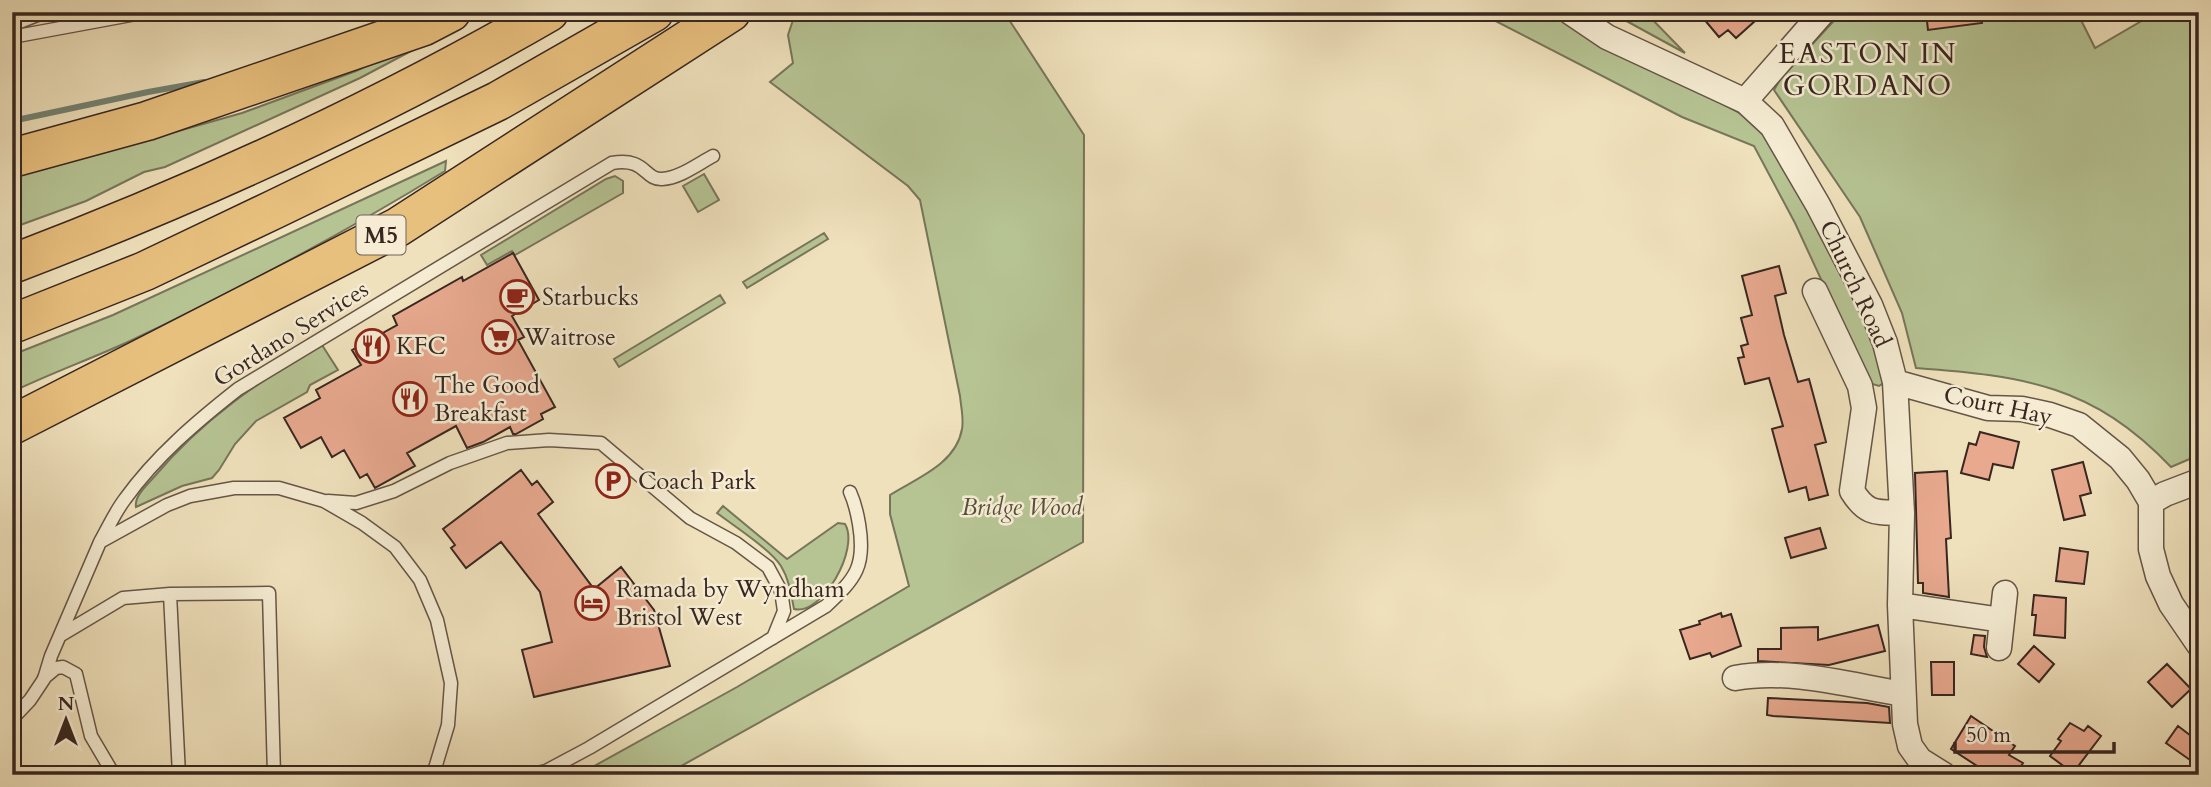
<svg xmlns="http://www.w3.org/2000/svg" width="2211" height="787" font-family="Cardo,serif">
	<style>
		.green { fill: #b6c393; stroke: #77755a; stroke-width: 2 }
		.lines { fill: none; stroke-linecap: round; stroke-linejoin: round }
		.stream { stroke: #738273; stroke-width: 6 }
		.building { fill: #e8a98f; stroke: #382720; stroke-width: 2 }
		.service-casing { stroke: #665647; stroke-width: 15 }
		.minor-casing { stroke: #665647; stroke-width: 27 }
		.motorway-casing { stroke: #382720; stroke-width: 41 }
		.service { stroke: #f5ecd3; stroke-width: 12 }
		.minor { stroke: #f5ecd3; stroke-width: 24 }
		.motorway { stroke: #e8c07e; stroke-width: 38 }
		.labels { text-anchor: middle; dominant-baseline: central; stroke-width: 5; stroke-linejoin: round; paint-order: stroke }
		.shield { fill: #f5ecd3; stroke: #716256; stroke-width: 2 }
		.shield-label { font-size: 23px; font-weight: bold; fill: #382720 }
		.street-label { font-size: 24px; fill: #382720; stroke: #f5ecd3 }
		.poi-label { font-size: 24px; fill: #382720; stroke: #f5ecd3; text-anchor: start }
		.park-label { font-size: 24px; font-style: italic; fill: #584e3d; stroke: #f5ecd3 }
		.quarter-label { font-size: 28px; letter-spacing: 2px; fill: #382720; stroke: #f5ecd3 }
	</style>
	<rect width="100%" height="100%" fill="#efe1bc"/>
	<filter id="stains"><feTurbulence type="fractalNoise" baseFrequency=".00286" numOctaves="4"/><feColorMatrix values="0 0 0 0 .2 0 0 0 0 .09 0 0 0 0 .02 0 0 0 .5 -.17"/></filter>
	<radialGradient id="worn" r=".72"><stop offset=".6" stop-color="#630" stop-opacity="0"/><stop offset="1" stop-color="#630" stop-opacity=".3"/></radialGradient>
	<path class="green" d="M789,12h215l80,123 -1,407 -418,233h-87l159,-88 172,-101 -19,-72v-19c27,-17 66,-31 72,-66 2,-10 -1,-22 -2,-33l-40,-196 -12,-14 -138,-104 23,-19 -5,-28 6,-18z
		M1478,12h72l201,107 19,17 93,171 25,73 -9,6 -10,-3 -74,-160 -41,-77 -72,-29z
		M1610,12h35l40,41z
		M1842,12h235l18,36 62,-36h42v443l-28,12c-78,-82 -147,-91 -255,-99l-14,-55 -42,-96 -86,-127 7,-12z
		M426,38l4,3 -70,37 -195,89 -21,5 -58,29 -74,27v-50l230,-65 114,-42z
		M446,161l-1,10c-101,62 -208,119 -315,170 -39,18 -79,32 -118,51v-37l101,-40z
		M704,174l15,26 -21,12 -15,-26z
		M615,176l8,5v12l-108,62 -3,-4 -25,14 -6,-10 125,-76z
		M824,233l4,6 -81,49 -4,-6z
		M720,295l5,8 -106,64 -5,-8z
		M322,345l16,25 -28,15 -3,7 -51,29 -21,23 -16,26 -7,8 -30,8 -46,21c-2,-11 11,-22 18,-30 49,-58 103,-95 168,-132z
		M723,506l64,53 51,-36 7,1c15,25 -23,92 -51,85 -3,-15 -5,-30 -13,-43 -11,-17 -47,-40 -64,-53z"/>
	<g class="lines">
		<path class="stream" d="M12,121l136,-29 56,-10"/>
	</g>
	<path class="building" d="M1698,12h67l-29,26 -8,-8 -9,7z
		M1926,12h55l1,11 -54,7z
		M513,253l26,47 -27,16 12,21 -6,3 37,67 -14,7 2,5 -27,15h-3l-3,-7 -27,15 -16,6 -11,-22 -49,27 8,13 -40,22 -8,-14 -7,4 -16,-28 -12,7 -11,-20 -20,11 -17,-30 36,-20 -4,-8 45,-25 -9,-15 45,-25 -4,-9 69,-39 1,4z
		M1779,266l7,27 -11,3 9,39 14,47 11,-3 17,63 -11,3 13,50 -19,5 -3,-13 -17,5 -17,-63 11,-3 -14,-48 -24,6 -7,-26 6,-1 -3,-11 7,-2 -7,-26 11,-3 -10,-39z
		M1980,432l39,10 -6,26 -20,-4 -4,16 -28,-7 8,-30 7,2z
		M2083,462l8,31 -11,3 5,19 -21,5 -12,-50z
		M521,470l11,15 5,-4 16,21 -15,12 56,75 27,-22 33,43 16,56 -136,31 -12,-47 30,-8 -12,-50 -39,-50 -35,26 -15,-20 4,-3 -12,-16z
		M1947,471l4,67 -5,1 3,58 -26,-4v-10h-5l-3,-110z
		M1820,528l6,20 -35,10 -6,-20z
		M2060,548l28,4 -4,32 -28,-3z
		M2034,595l32,3 -1,40 -31,-3 2,-20h-4z
		M1721,613l1,4 9,-3 10,32 -29,11 -2,-4 -20,6 -10,-29 20,-6 -1,-3z
		M1878,625l7,26 -56,14 -71,-4v-12h23v-21l37,-1v13z
		M1974,635l11,1 -1,11 3,10 -16,-3z
		M2034,646l20,18 -15,18 -21,-18z
		M1931,662h23v33h-22z
		M2167,664l24,25 -19,18 -24,-25z
		M1768,698l99,5 22,4 1,16 -117,-7 -6,-1z
		M1971,716l44,30 -6,9 14,8 -8,12h-24l-40,-26z
		M2070,723l14,8 4,-5 13,10 -28,37 -23,-17 11,-15 -3,-2z
		M2178,726l21,16v7l-9,11 -24,-17z"/>
	<g class="lines">
		<g class="service-casing">
			<path id="service" d="M12,25l33,-13
				M12,37l135,-25
				M328,501l28,2 38,-12 56,-28 57,-20 42,-3 52,3 89,75 46,25 32,24 13,24 3,20 -11,27
				M100,542c8,-14 15,-30 25,-43 31,-43 71,-77 113,-110l374,-226c34,-6 32,17 50,16 18,-1 36,-15 51,-23
				M170,594l9,181
				M61,635l62,-37 47,-4 99,-1 5,182
				M44,678l12,-10 7,-1 13,7 15,62 23,39
				M12,719l18,-19 14,-21 7,-23 49,-114 67,-37 23,-9 44,-8h45l45,13 38,22 33,24 25,33 17,40 14,63 -3,42 -15,50
				M527,775l19,-4 43,-23 237,-142c30,-28 40,-40 33,-82 -2,-12 -4,-21 -9,-32"/>
		</g>
		<g class="minor-casing">
			<path id="minor" d="M1570,12l37,25 138,64 27,25 46,79 52,100 15,38 10,39 7,131 -2,92 5,119 5,22 10,14 24,15
				M1745,101l78,-89
				M1815,291l45,95 4,22 -12,83c15,24 24,21 50,22
				M1895,382l93,26 34,1 28,6 29,10 41,33 18,22 13,22v47l7,27 13,28 28,41
				M2151,502l14,-8 34,-13
				M1900,605l102,15
				M1999,648l6,-55
				M1735,678c55,-10 113,7 168,16"/>
		</g>
		<g class="motorway-casing">
			<path id="motorway" d="M12,158l135,-37 277,-95 27,-14
				M12,264c184,-70 366,-153 537,-252
				M12,324l133,-53 130,-62 223,-108 156,-89
				M12,425l386,-198 333,-215"/>
		</g>
		<use href="#service" class="service"/>
		<use href="#minor" class="minor"/>
		<use href="#motorway" class="motorway"/>
	</g>
	<defs>
		<g id="cafe-ring" transform="scale(1.75)"><circle r="9.5" fill="#f5ecd3" stroke="#8f2418" stroke-width="1.5"/><path d="M-5.5-4.5H6V0H3Q3 3.5 0 3.5H-2.5Q-5.5 3.5-5.5 0ZM3-3.2v2h1.7v-2ZM-6 4.5H4V6H-6Z" fill="#8f2418"/></g>
		<g id="supermarket-ring" transform="scale(1.75)"><circle r="9.5" fill="#f5ecd3" stroke="#8f2418" stroke-width="1.5"/><path d="M-6-5.5h2.5l.6 2H6L4.5 2H-2.5L-4.4-4H-6ZM-1.5 3.2a1.3 1.3 0 1 0 .1 0ZM3 3.2a1.3 1.3 0 1 0 .1 0Z" fill="#8f2418"/></g>
		<g id="restaurant-ring" transform="scale(1.75)"><circle r="9.5" fill="#f5ecd3" stroke="#8f2418" stroke-width="1.5"/><path d="M-5-6h1v4h1v-4h1v4h1v-4h1v5L-1.5 .5V6h-2V.5L-5-1ZM5-6V6H3V1.5H1.5Q1.5-4 5-6Z" fill="#8f2418"/></g>
		<g id="parking-ring" transform="scale(1.75)"><circle r="9.5" fill="#f5ecd3" stroke="#8f2418" stroke-width="1.5"/><path d="M-3.5-5.5H1a3.5 3.5 0 0 1 0 7H-1V5.5H-3.5ZM-1-3.4V-.6H.8a1.4 1.4 0 0 0 0-2.8Z" fill="#8f2418"/></g>
		<g id="hotel-ring" transform="scale(1.75)"><circle r="9.5" fill="#f5ecd3" stroke="#8f2418" stroke-width="1.5"/><path d="M-6-4.5h1.5V1H6V5H4.5V3h-9V5H-6ZM-4 0a1.8 1.8 0 1 1 3.6 0ZM.5 0V-2.5h3Q6-2.5 6 0Z" fill="#8f2418"/></g>
	</defs>
	<g fill-rule="evenodd">
		<use href="#cafe-ring" x="517" y="297"/>
		<use href="#supermarket-ring" x="499" y="337"/>
		<use href="#restaurant-ring" x="372" y="346"/>
		<use href="#restaurant-ring" x="410" y="399"/>
		<use href="#parking-ring" x="613" y="481"/>
		<use href="#hotel-ring" x="592" y="603"/>
	</g>
	<g class="labels">
		<rect class="shield" x="356.5" y="215.5" width="49" height="39" rx="5"/>
		<g class="shield-label">
			<text x="381" y="235">M5</text>
		</g>
		<g class="street-label">
			<text transform="translate(1855 284) rotate(65)">Church Road</text>
			<text transform="translate(291 334) rotate(-32)">Gordano Services</text>
			<text transform="translate(1998 406) rotate(12)">Court Hay</text>
		</g>
		<g class="poi-label">
			<text x="542" y="297">Starbucks</text>
			<text x="524" y="337">Waitrose</text>
			<text x="396" y="346">KFC</text>
			<text x="434" y="385">The Good<tspan x="434" dy="28">Breakfast</tspan></text>
			<text x="638" y="481">Coach Park</text>
			<text x="616" y="589">Ramada by Wyndham<tspan x="616" dy="28">Bristol West</tspan></text>
		</g>
		<g class="park-label">
			<text x="1022" y="507">Bridge Wood</text>
		</g>
		<g class="quarter-label">
			<text x="1868" y="54">EASTON IN<tspan x="1868" dy="32">GORDANO</tspan></text>
		</g>
	</g>
	<rect width="2211" height="787" fill="none" stroke="#efe1bc" stroke-width="42"/>
	<rect x="14" y="14" width="2183" height="759" fill="none" stroke="#382720" stroke-width="3.5"/>
	<rect x="21" y="21" width="2169" height="745" fill="none" stroke="#382720" stroke-width="2"/>
	<g transform="translate(66 720)" stroke="#f5ecd3" stroke-width="5" paint-order="stroke">
	<path d="M0-5L12 26L0 18L-12 26Z" fill="#382720"/>
	<text y="-10" font-size="19" font-weight="bold" text-anchor="middle" fill="#382720">N</text>
	</g>
	<path d="M1955 742v10h159v-10" fill="none" stroke="#382720" stroke-width="3.5"/>
	<text x="1966" y="742" font-size="21" fill="#382720" stroke="#f5ecd3" stroke-width="5" paint-order="stroke">50 m</text>
	<rect width="100%" height="100%" filter="url(#stains)"/>
	<rect width="100%" height="100%" fill="url(#worn)"/>
</svg>
